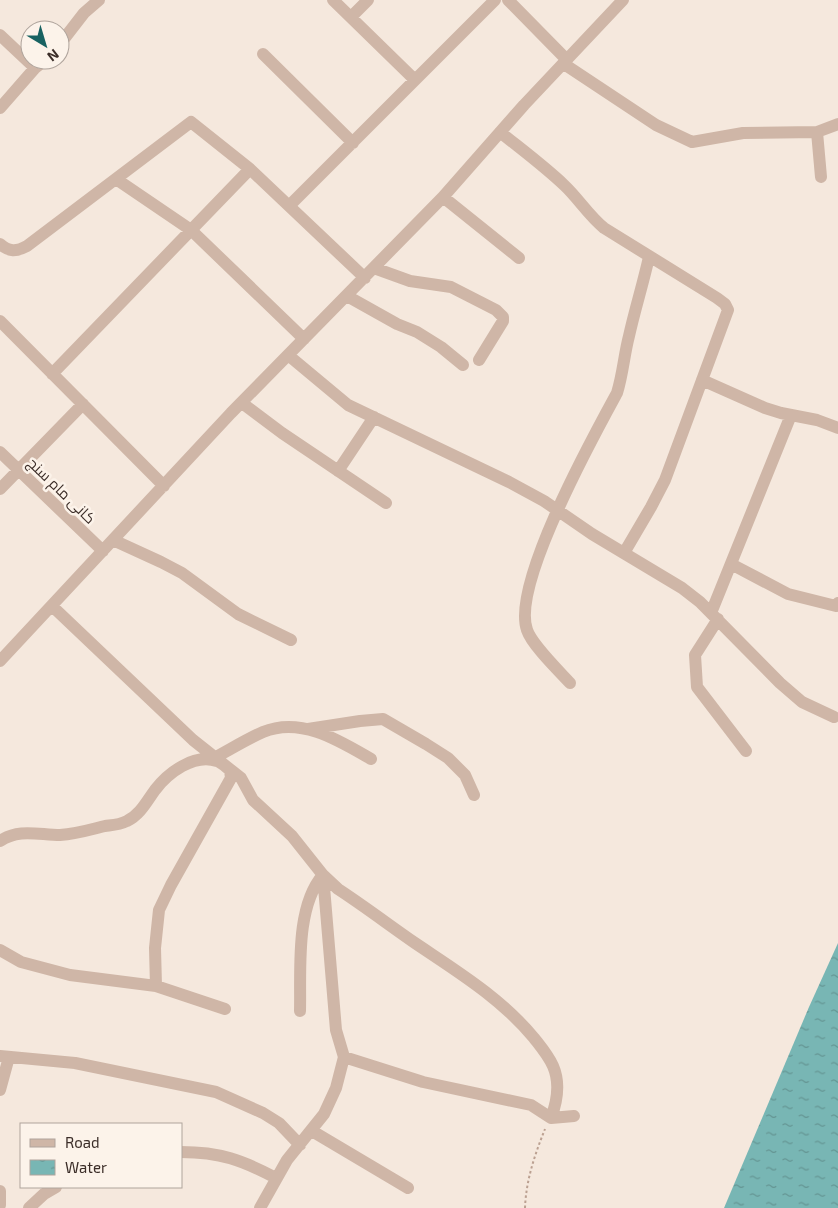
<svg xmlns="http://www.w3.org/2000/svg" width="838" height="1208" font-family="'Exo 2',Cairo,sans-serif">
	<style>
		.water { fill: url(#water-ripples) }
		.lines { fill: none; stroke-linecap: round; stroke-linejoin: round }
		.path { stroke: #bba091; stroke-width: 2; stroke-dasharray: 2.5 2.5; stroke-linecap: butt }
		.minor { stroke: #cfb6a7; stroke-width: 12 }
		.labels { text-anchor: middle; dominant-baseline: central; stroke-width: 5; stroke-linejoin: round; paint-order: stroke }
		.street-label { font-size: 15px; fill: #3b2d28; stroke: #fcf3ea }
	</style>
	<defs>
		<pattern id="water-ripples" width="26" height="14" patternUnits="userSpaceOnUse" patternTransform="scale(1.25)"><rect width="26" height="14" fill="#78b6b4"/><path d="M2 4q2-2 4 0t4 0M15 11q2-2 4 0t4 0" fill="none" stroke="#649492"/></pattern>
	</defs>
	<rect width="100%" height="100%" fill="#f5e8dd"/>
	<path class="water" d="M838,943v265h-114l85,-201z"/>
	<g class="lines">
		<path class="path" d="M525,1208c1,-28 10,-54 20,-79"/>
		<path class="minor" d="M333,0l82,80
			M508,0l59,60
			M351,17l17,-17
			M0,35l35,33
			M60,44l24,-31 15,-13
			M263,54l90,89
			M564,64l92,61 36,17 51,-9 74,-1 21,-8
			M0,108l35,-40 10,-8
			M500,132c21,17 44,34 64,53 14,13 25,31 40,43l113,70 8,6 3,6 -63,170 -14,27 -27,46
			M817,132l4,45
			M116,179l75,51 113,109
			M443,197l76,61
			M289,206l206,-206
			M0,244c9,8 16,8 27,2l164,-124 59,47 115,109
			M374,268l36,13 41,6 45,23 7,7v4l-24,39
			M347,296l50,28 20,8 24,15 22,18
			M0,321l164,165
			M288,355l60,50 161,77 35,19 48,33 90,54 18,14 80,81 22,19 32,15
			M52,374l198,-205
			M702,380l63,28 16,5 36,7 21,8
			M242,403l40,30 104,70
			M0,452l103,99
			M338,471l36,-54
			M0,489l83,-85
			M113,540l48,22 21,11 56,41 53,26
			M731,564l57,30 48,12 2,-3
			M52,606l141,134 48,38 12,22 39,36 31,39 15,14c26,17 51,36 77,54 43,29 86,55 119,95 7,9 14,17 19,28 7,16 4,36 -2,52
			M711,613l80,-198
			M718,619l-23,36 2,32 49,64
			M0,661l231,-248 212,-216 81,-92 99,-105
			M570,683c-11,-12 -38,-38 -43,-53 -16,-45 66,-193 90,-237 6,-19 7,-38 12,-57 6,-27 14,-52 20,-79
			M308,729l52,-8 23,-2 43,25 22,14 17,17 9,20
			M216,757c15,-8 31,-18 47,-25 38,-16 77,9 108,27
			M0,841c19,-13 39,-6 60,-6 16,-1 29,-5 45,-9 8,-1 14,-1 22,-5 13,-6 20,-20 28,-31 13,-17 39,-37 62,-29 5,2 9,6 13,9l1,8 -60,107 -12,25 -4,38 1,38
			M0,950l21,12 49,13 86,11 69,23
			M300,1011c1,-40 -5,-104 23,-136
			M0,1056l75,7 141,29 47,21 16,10 21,22
			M344,1057l79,25 108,23 20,13 23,-2
			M0,1090l9,-33
			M312,1131l96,57
			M181,1152c39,0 61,8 95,26
			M0,1191v14
			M29,1208l15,-14 12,-7
			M260,1208l27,-48 37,-46 12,-26 8,-31 -8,-27 -13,-155"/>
	</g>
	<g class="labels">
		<g class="street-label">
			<text transform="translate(62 490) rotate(44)">کانی مام سنج</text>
		</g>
	</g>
	<rect x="20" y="1123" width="162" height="65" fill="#fcf3ea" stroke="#afa49c"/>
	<rect x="30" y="1139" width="25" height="8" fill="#cfb6a7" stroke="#afa49c"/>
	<text x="65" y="1148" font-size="15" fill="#3b2d28">Road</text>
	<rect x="30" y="1160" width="25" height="15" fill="url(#water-ripples)" stroke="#afa49c"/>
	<text x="65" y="1173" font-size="15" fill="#3b2d28">Water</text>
	<g transform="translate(45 45) rotate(142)"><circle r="24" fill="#fcf3ea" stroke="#afa49c"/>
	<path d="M0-4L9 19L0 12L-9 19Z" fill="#186261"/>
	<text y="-8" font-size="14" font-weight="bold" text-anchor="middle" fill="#3b2d28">N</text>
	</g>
</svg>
